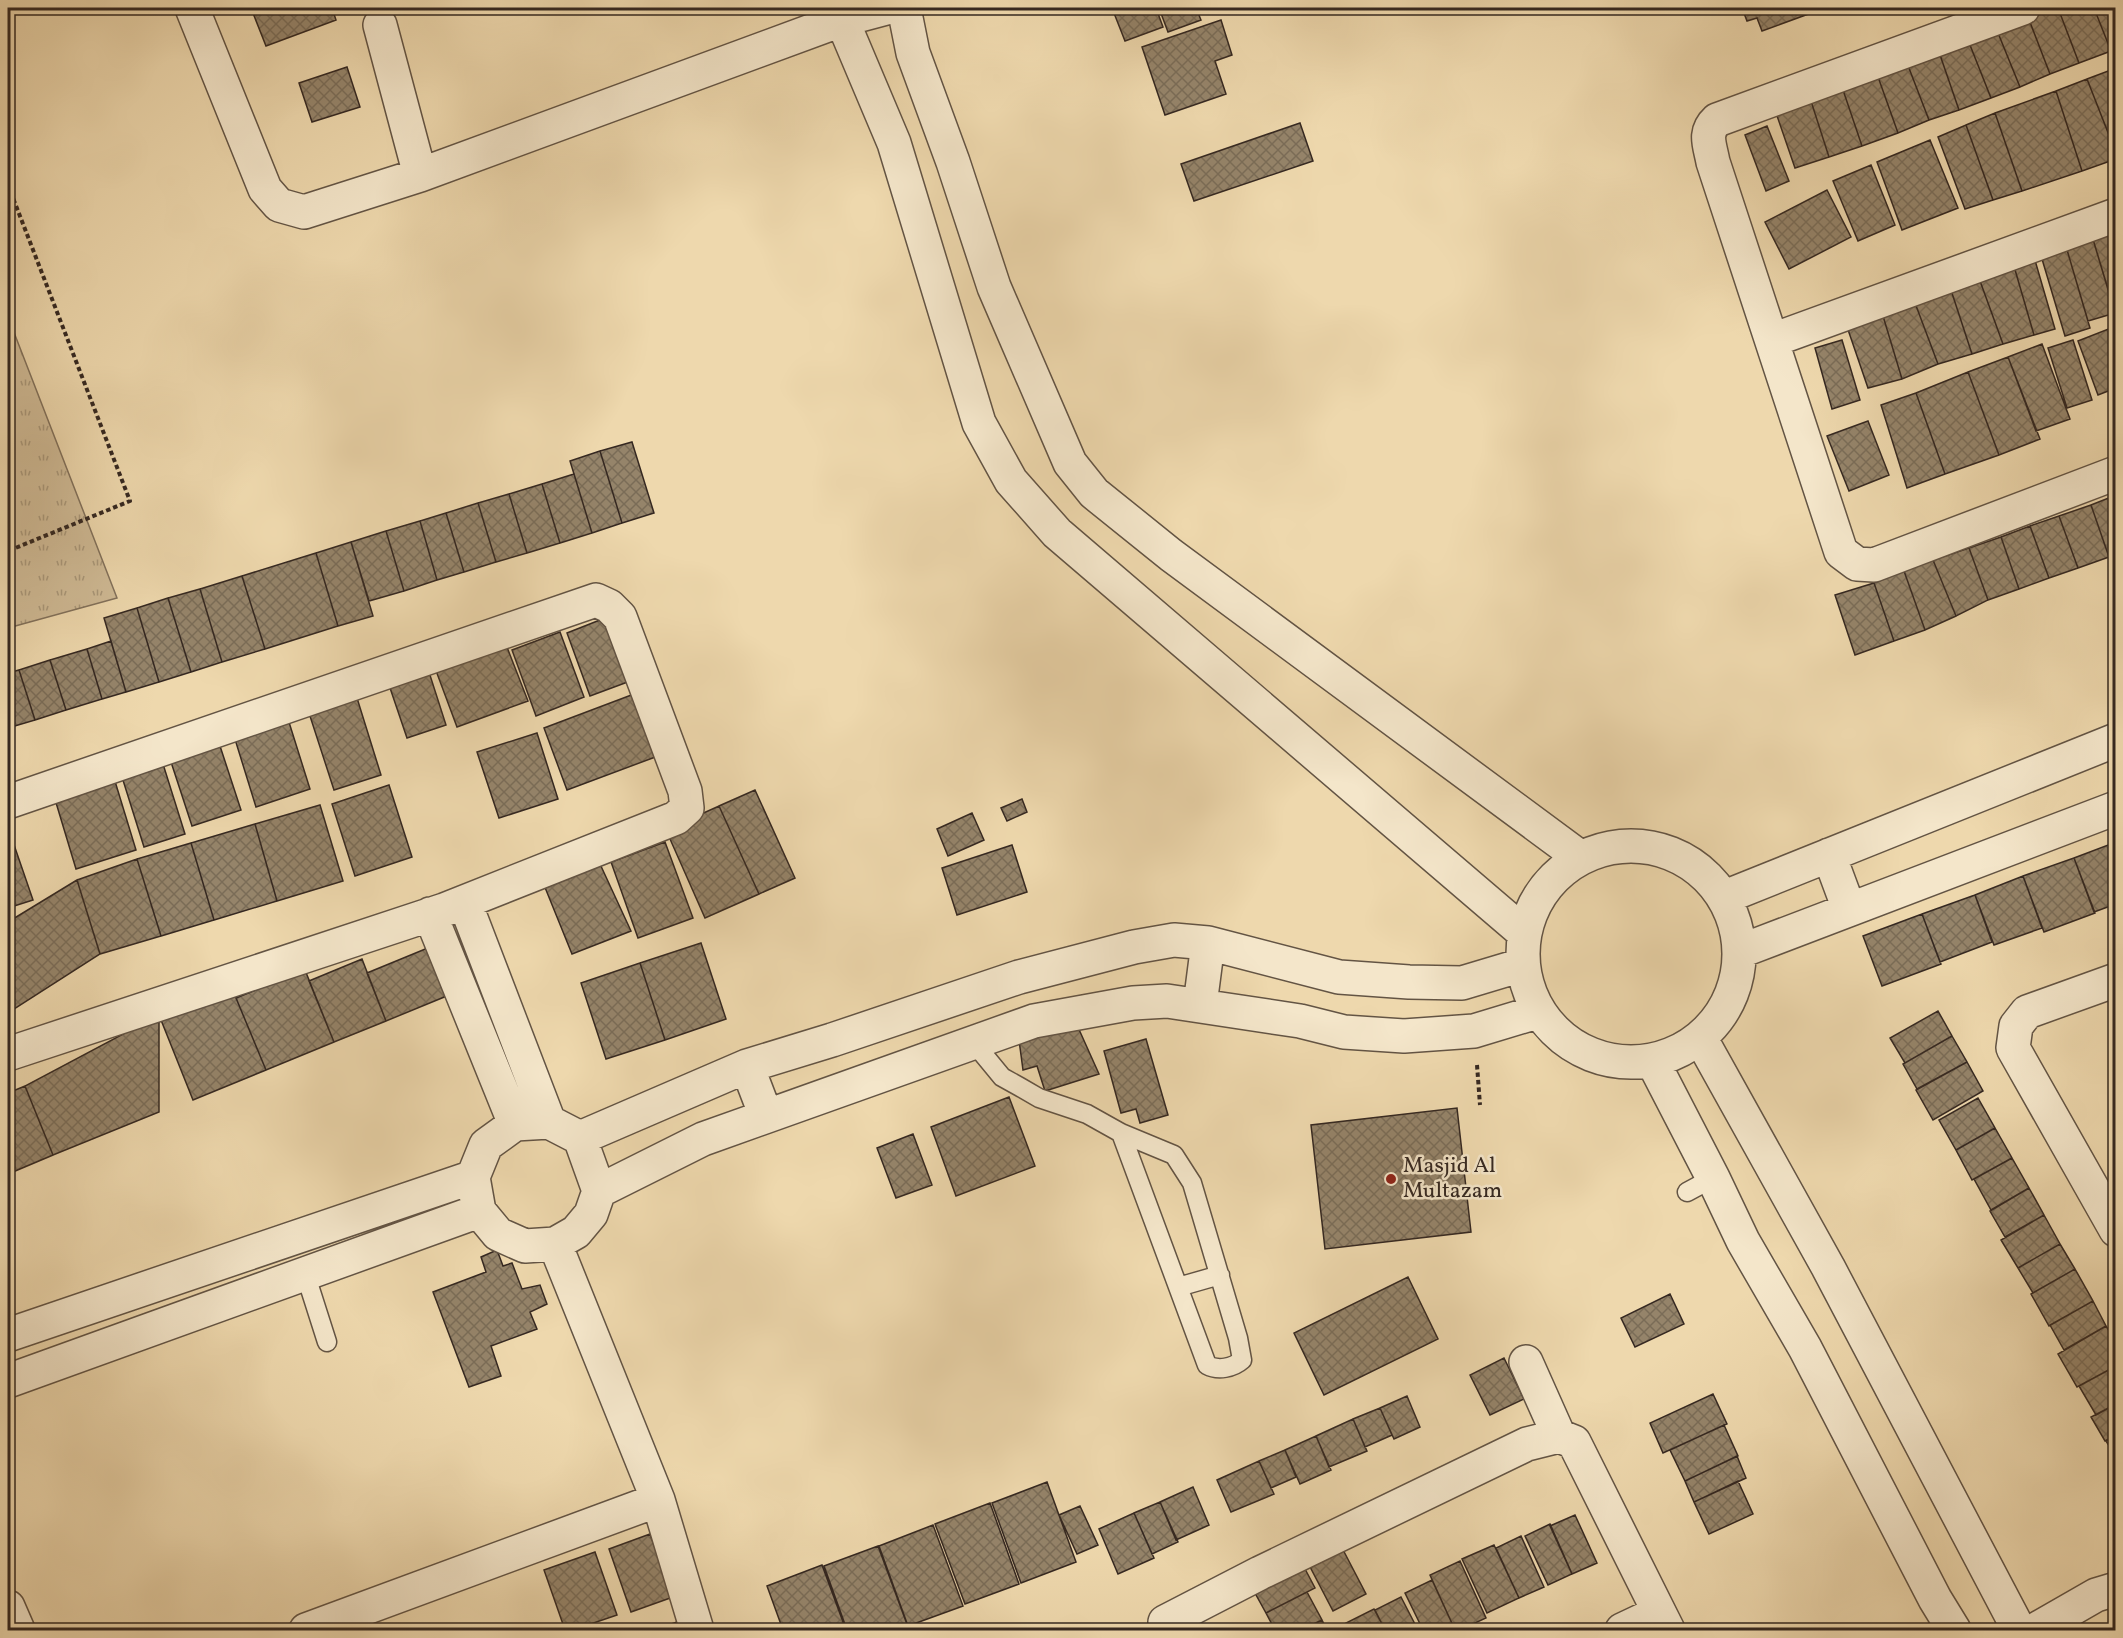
<svg xmlns="http://www.w3.org/2000/svg" width="2123" height="1638" font-family="Vollkorn,serif">
	<style>
		.grass { fill: url(#grass-tufts); stroke: #82715b; stroke-width: 1.5 }
		.building { fill: url(#building-cross-hatch); stroke: #352821; stroke-width: 1.5 }
		.lines { fill: none; stroke-linecap: round; stroke-linejoin: round }
		.lane-casing { stroke: #635444; stroke-width: 21 }
		.street-casing { stroke: #635444; stroke-width: 36 }
		.path { stroke: #352821; stroke-width: 4; stroke-dasharray: 4.5 3; stroke-linecap: butt }
		.lane { stroke: #f4e6ca; stroke-width: 18 }
		.street { stroke: #f4e6ca; stroke-width: 33 }
		.poi-dot { fill: #8f2418; stroke: #f4e6ca; stroke-width: 2 }
		.labels { text-anchor: middle; dominant-baseline: central; stroke-width: 5; stroke-linejoin: round; paint-order: stroke }
		.poi-label { font-size: 22px; fill: #352821; stroke: #f4e6ca; text-anchor: start }
	</style>
	<defs>
		<pattern id="grass-tufts" width="24" height="20" patternUnits="userSpaceOnUse" patternTransform="scale(1.5)"><rect width="24" height="20" fill="#cfba95"/><path d="M3 7l-1-3M5 7V3M7 7l1-3M15 17l-1-3M17 17v-4M19 17l1-3" fill="none" stroke="#a99779"/></pattern>
		<pattern id="building-cross-hatch" width="8" height="8" patternUnits="userSpaceOnUse" patternTransform="scale(1.5)"><rect width="8" height="8" fill="#95846a"/><path d="M0 0l8 8M0 8l8-8" fill="none" stroke="#7a6c57"/></pattern>
	</defs>
	<rect width="100%" height="100%" fill="#eed8ad"/>
	<filter id="stains"><feTurbulence type="fractalNoise" baseFrequency=".00333" numOctaves="4"/><feColorMatrix values="0 0 0 0 .2 0 0 0 0 .09 0 0 0 0 .02 0 0 0 .5 -.17"/></filter>
	<radialGradient id="worn" r=".72"><stop offset=".6" stop-color="#630" stop-opacity="0"/><stop offset="1" stop-color="#630" stop-opacity=".3"/></radialGradient>
	<path class="grass" d="M8,317l109,281 -109,30z"/>
	<path class="building" d="M251,8h81l4,12 -70,26z
		M1112,8h44l7,19 -38,14z
		M1159,8h37l5,12 -33,12z
		M1742,8h83l-63,23 -5,-13 -10,3z
		M2053,8h5l21,55 -29,11 -22,-57z
		M2058,8h36l17,43 -32,12z
		M2094,8h22v42l-5,1z
		M2028,17l22,57 -30,13 -24,-59z
		M1221,20l11,35 -17,6 11,33 -61,21 -23,-68z
		M1996,28l24,59 -29,11 -23,-58z
		M1968,40l23,58 -32,12 -20,-58z
		M1939,52l20,58 -30,10 -22,-57z
		M1907,63l22,57 -31,13 -21,-59z
		M347,67l13,40 -48,15 -13,-39z
		M2116,68v85l-29,-74z
		M1877,74l21,59 -36,13 -20,-59z
		M2087,79l29,74v6l-34,12 -26,-80z
		M1842,87l20,59 -33,11 -19,-59z
		M2056,91l26,80 -60,20 -27,-78z
		M1810,98l19,59 -34,11 -20,-58z
		M1995,113l27,78 -29,9 -27,-75z
		M1300,123l13,38 -119,40 -13,-37z
		M1966,125l27,75 -28,9 -27,-72z
		M1767,126l22,55 -23,10 -21,-56z
		M1930,140l28,68 -56,22 -25,-68z
		M1871,165l24,60 -37,16 -25,-60z
		M1827,190l24,47 -62,32 -24,-47z
		M2116,231v67l-5,1 -19,-63z
		M2092,236l23,77 -27,8 -23,-78z
		M2065,243l25,85 -25,8 -23,-77z
		M2032,250l23,79 -21,6 -23,-79z
		M2011,256l23,79 -31,9 -27,-74z
		M1976,270l27,74 -31,10 -24,-73z
		M1948,281l24,73 -34,10 -26,-69z
		M1912,295l26,69 -36,15 -22,-73z
		M1880,306l22,73 -34,9 -24,-70z
		M2116,326v62l-18,7 -20,-54z
		M1842,340l18,60 -28,9 -17,-61z
		M2073,340l19,60 -25,8 -19,-60z
		M2042,344l28,75 -34,12 -28,-74z
		M2008,357l32,82 -41,16 -31,-83z
		M1968,372l31,83 -54,19 -29,-81z
		M1916,393l29,81 -38,14 -26,-83z
		M1868,421l21,54 -40,16 -22,-55z
		M632,442l22,71 -32,10 -22,-72z
		M600,451l22,72 -30,10 -22,-72z
		M574,474l18,59 -32,10 -18,-59z
		M542,484l18,59 -33,10 -18,-59z
		M509,494l18,59 -31,9 -18,-59z
		M2116,495v60l-7,2 -18,-52z
		M478,503l18,59 -32,10 -18,-59z
		M2091,505l18,52 -31,11 -19,-52z
		M446,513l18,59 -27,8 -17,-59z
		M2059,516l19,52 -29,10 -19,-52z
		M420,521l17,59 -33,11 -18,-60z
		M2030,526l19,52 -30,11 -18,-52z
		M386,531l18,60 -35,10 -18,-59z
		M2001,537l18,52 -31,11 -19,-52z
		M351,542l22,74 -35,10 -22,-73z
		M1969,548l19,52 -32,16 -23,-56z
		M316,553l22,73 -73,23 -23,-73z
		M1933,560l23,56 -31,14 -21,-59z
		M1904,571l21,59 -31,11 -20,-58z
		M242,576l23,73 -43,13 -22,-73z
		M1874,583l20,58 -39,14 -20,-60z
		M200,589l22,73 -31,10 -23,-74z
		M168,598l23,74 -32,10 -22,-74z
		M137,608l22,74 -33,10 -22,-74z
		M610,616l23,64 -43,16 -23,-63z
		M560,632l24,65 -48,19 -24,-66z
		M111,641l15,51 -24,7 -15,-50z
		M505,642l23,59 -71,26 -22,-59z
		M87,649l15,50 -36,11 -16,-50z
		M50,660l16,50 -31,10 -16,-50z
		M428,669l18,56 -39,13 -19,-56z
		M19,670l16,50 -27,8v-55z
		M634,694l24,62 -91,34 -23,-62z
		M357,698l24,77 -47,15 -25,-77z
		M288,719l22,70 -54,18 -22,-71z
		M537,733l21,66 -59,19 -22,-66z
		M220,746l21,64 -49,16 -21,-64z
		M163,764l22,70 -41,13 -22,-70z
		M114,778l22,72 -60,19 -22,-73z
		M389,785l23,72 -57,19 -23,-72z
		M755,790l40,88 -36,16 -40,-88z
		M1022,799l5,13 -20,9 -6,-13z
		M320,805l23,76 -66,20 -22,-77z
		M719,806l40,88 -54,24 -39,-88z
		M972,813l12,27 -36,16 -11,-27z
		M255,824l22,77 -63,19 -23,-77z
		M12,839l21,61 -25,8v-67z
		M665,842l28,76 -55,20 -27,-76z
		M2116,842v62l-22,8 -20,-54z
		M191,843l23,77 -53,16 -24,-77z
		M1012,845l15,47 -70,23 -15,-47z
		M2074,858l21,55 -51,19 -21,-56z
		M137,859l24,77 -61,18 -23,-74z
		M600,864l31,67 -59,23 -28,-69z
		M2023,876l19,52 -48,17 -19,-50z
		M77,880l23,74 -92,59v-91z
		M1975,895l17,47 -52,20 -18,-48z
		M1922,914l19,50 -59,22 -19,-50z
		M701,943l25,76 -61,21 -25,-77z
		M435,945l19,48 -68,28 -19,-48z
		M362,959l24,62 -52,21 -25,-61z
		M640,963l25,77 -59,19 -25,-76z
		M305,970l29,72 -68,28 -30,-72z
		M231,986l35,84 -73,30 -34,-85z
		M1938,1011l14,25 -47,27 -15,-25z
		M159,1015v97l-106,43 -28,-69z
		M1077,1025l22,49 -54,17 -8,-25 -14,4 -4,-30z
		M1952,1036l15,26 -50,27 -14,-25z
		M1146,1039l22,76 -28,8 -4,-14 -15,4 -17,-62z
		M1967,1062l16,29 -50,29 -17,-30z
		M25,1086l28,69 -45,19v-81z
		M1009,1097l26,69 -79,30 -25,-69z
		M1978,1098l17,30 -39,22 -17,-30z
		M1457,1108l14,124 -146,17 -14,-124z
		M1995,1128l17,30 -40,22 -16,-30z
		M913,1134l19,51 -36,13 -19,-50z
		M2012,1158l17,30 -38,22 -17,-31z
		M2029,1188l15,27 -39,22 -15,-26z
		M2044,1215l16,29 -42,24 -17,-28z
		M2060,1244l15,25 -42,24 -15,-25z
		M497,1250l6,16 9,-3 10,26 18,-4 7,19 -17,8 7,17 -46,17 10,30 -32,11 -36,-95 53,-20 -5,-15z
		M2075,1269l18,32 -44,25 -18,-32z
		M1408,1277l30,62 -114,56 -30,-62z
		M1670,1294l14,30 -49,23 -14,-29z
		M2093,1301l13,25 -42,24 -14,-25z
		M2106,1326l10,16v24l-39,21 -19,-33z
		M1504,1358l20,41 -34,16 -20,-40z
		M2116,1366v38l-20,11 -17,-29z
		M1713,1394l14,30 -64,29 -13,-30z
		M1407,1396l13,31 -26,12 -14,-31z
		M2116,1404v31l-11,6 -14,-24z
		M1380,1408l12,27 -27,12 -12,-28z
		M1353,1419l14,32 -38,16 -13,-31z
		M1724,1425l14,31 -53,25 -15,-31z
		M2116,1435v22l-10,-16z
		M1316,1436l15,34 -31,14 -15,-34z
		M1285,1450l11,27 -25,11 -12,-27z
		M1737,1456l9,22 -52,24 -9,-21z
		M1259,1461l15,33 -43,18 -14,-32z
		M1738,1481l15,33 -44,20 -15,-32z
		M1047,1482l29,80 -55,21 -29,-80z
		M1193,1487l16,38 -33,15 -16,-38z
		M1160,1502l18,40 -26,12 -18,-41z
		M990,1503l29,81 -54,20 -30,-80z
		M1080,1506l18,39 -21,9 -18,-39z
		M1134,1513l20,45 -36,16 -19,-45z
		M1575,1515l22,48 -25,11 -22,-48z
		M1550,1524l22,50 -24,11 -23,-49z
		M933,1525l30,81 -55,20 -29,-80z
		M650,1534l23,63 -42,15 -22,-63z
		M1521,1536l23,51 -25,11 -23,-50z
		M1340,1544l26,50 -33,17 -26,-50z
		M1494,1545l25,53 -32,15 -25,-54z
		M878,1546l30,81 -10,3h-51l-23,-64z
		M595,1552l22,63 -44,15h-8l-21,-60z
		M1460,1561l26,57 -26,12h-5l-25,-55z
		M822,1565l24,65h-63l-16,-44z
		M1304,1567l11,21 -49,25 -11,-20z
		M1432,1580l23,50h-32l-18,-37z
		M1307,1592l15,28 -21,10h-26l-9,-17z
		M1401,1597l17,33h-33l-10,-20z
		M1374,1609l11,21h-40l-3,-5z
		M1322,1620l5,10h-26z
		M677,1622l3,8h-26z"/>
	<g class="lines">
		<g class="lane-casing">
			<path id="lane" d="M974,1043l28,34 18,10 19,11 48,16 34,19 53,22 18,28 46,155 4,22c-9,8 -24,11 -35,5l-86,-232
				M1687,1192l26,-14
				M305,1273l22,69
				M1178,1287l42,-12"/>
		</g>
		<g class="street-casing">
			<path id="street" d="M192,8l73,181 14,16 25,7 116,-37 421,-155 45,-12
				M837,8l57,135 85,280 32,58 46,52 466,399
				M904,8l9,45 40,109 41,125 76,176 24,30 77,62 410,303
				M2023,8l-306,112c-14,13 -7,25 -4,42l128,390 16,12 17,1 242,-92
				M380,25l40,150
				M1773,340l343,-125
				M8,802l588,-202 13,6 11,11 65,174 2,17 -11,10 -232,92 -436,144
				M1523 954a108 108 0 1 1 216 0a108 108 0 1 1-216 0Z
				M1829,855l20,54
				M1725,897l391,-157
				M465,903l84,219
				M430,914l85,210
				M1741,951l375,-143
				M2116,980l-89,32 -11,14 -3,22 103,182
				M1200,1005l8,-62
				M1701,1039l127,228 191,363
				M1653,1062l60,116 30,63 62,107 130,251 19,31
				M747,1066l19,50
				M549,1122l31,16 19,53 -8,23 -15,18 -21,12 -30,2 -27,-12 -19,-23 -6,-34 13,-32 29,-21z
				M580,1138l167,-72 85,-26 187,-63 115,-30 40,-7 34,3 131,34 70,5 53,1 60,-18
				M599,1191l104,-52 331,-118 99,-18 34,-2 133,20 44,11 60,4 70,-5 63,-19
				M555,1244l103,256 39,130
				M8,1335l465,-158
				M1526,1362l33,74
				M8,1381l471,-170
				M8,1607l10,23
				M306,1630l352,-130
				M1169,1630l-4,-8 95,-49 267,-129 32,-8 15,6 94,188
				M1622,1630l36,-17
				M2035,1630l61,-35 20,-6"/>
		</g>
		<path class="path" d="M8,185l122,316 -122,50
			M1477,1065l3,40"/>
		<use href="#lane" class="lane"/>
		<use href="#street" class="street"/>
	</g>
	<circle class="poi-dot" cx="1391" cy="1179" r="6"/>
	<g class="labels">
		<g class="poi-label">
			<text x="1403" y="1166">Masjid Al<tspan x="1403" dy="25">Multazam</tspan></text>
		</g>
	</g>
	<rect width="2123" height="1638" fill="none" stroke="#eed8ad" stroke-width="30"/>
	<rect x="9" y="9" width="2105" height="1620" fill="none" stroke="#352821" stroke-width="3"/>
	<rect x="15" y="15" width="2093" height="1608" fill="none" stroke="#352821" stroke-width="1.5"/>
	<rect width="100%" height="100%" filter="url(#stains)"/>
	<rect width="100%" height="100%" fill="url(#worn)"/>
</svg>
